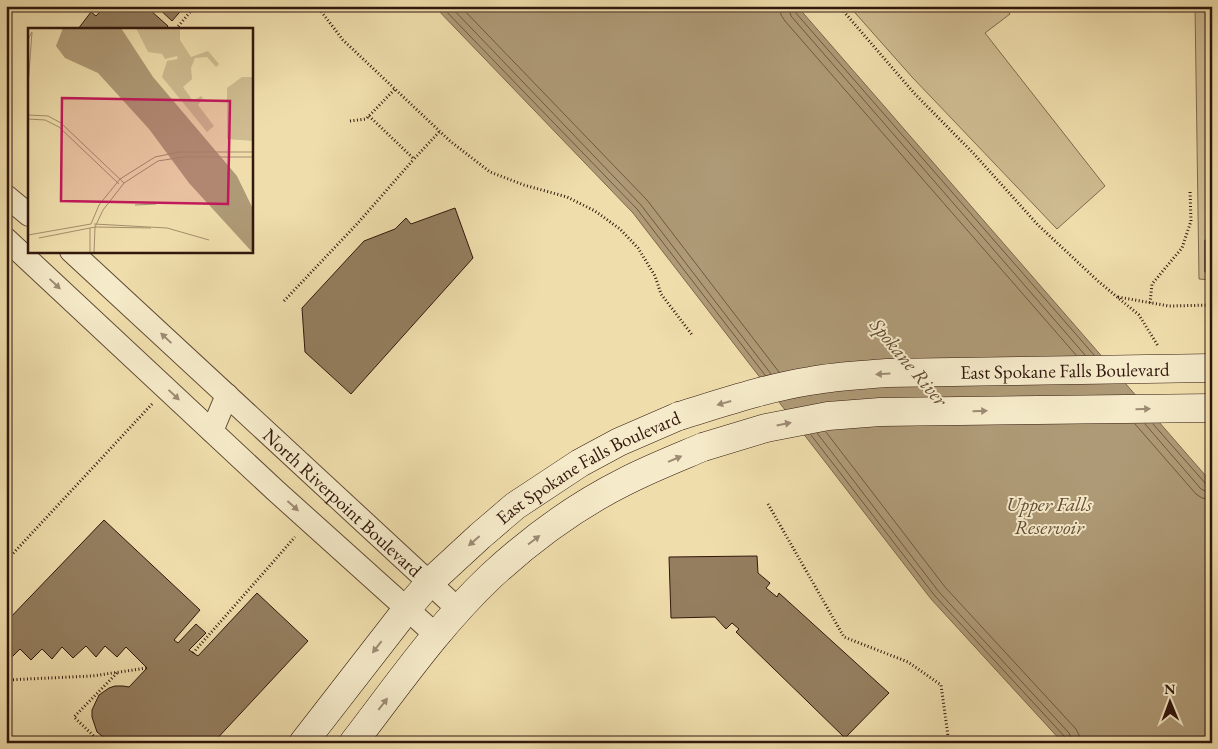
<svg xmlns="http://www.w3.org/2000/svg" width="1218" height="749" font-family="'EB Garamond',serif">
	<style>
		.green { fill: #cfbc91; stroke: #806a4e }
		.water { fill: #ae9a76; stroke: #7c664c }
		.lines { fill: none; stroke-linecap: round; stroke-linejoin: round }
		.shore { stroke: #705841; stroke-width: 1 }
		.building { fill: #947e5f; stroke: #31170c }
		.street-casing { stroke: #604934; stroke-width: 24 }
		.secondary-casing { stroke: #31170c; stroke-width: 29 }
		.path { stroke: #31170c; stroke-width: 3; stroke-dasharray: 1 2.5; stroke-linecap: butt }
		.street { stroke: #f5eac9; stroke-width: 22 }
		.secondary { stroke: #f5eac9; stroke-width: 28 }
		.secondary-bridge-casing { stroke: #31170c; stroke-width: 29; stroke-linecap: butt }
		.secondary-bridge { stroke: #f5eac9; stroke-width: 28 }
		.oneway { fill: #9d8b74 }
		.labels { text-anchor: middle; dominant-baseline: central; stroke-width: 4; stroke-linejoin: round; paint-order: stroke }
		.street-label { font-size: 19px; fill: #31170c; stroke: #f5eac9 }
		.water-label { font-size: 20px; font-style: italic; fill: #634b36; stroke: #f5eac9 }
		.inset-road { fill: none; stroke: #a38e6c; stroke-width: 1 }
		.view { fill: #c2185b; fill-opacity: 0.15; stroke: #c2185b; stroke-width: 2.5 }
		.inset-edge { fill: none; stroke: #31170c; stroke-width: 2.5 }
	</style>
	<rect width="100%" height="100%" fill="#efdeac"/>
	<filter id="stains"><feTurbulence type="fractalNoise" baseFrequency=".004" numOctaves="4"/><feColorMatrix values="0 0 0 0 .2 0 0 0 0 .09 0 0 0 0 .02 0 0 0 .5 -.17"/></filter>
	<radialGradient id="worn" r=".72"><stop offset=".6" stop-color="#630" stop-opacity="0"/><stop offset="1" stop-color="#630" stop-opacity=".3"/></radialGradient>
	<path class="green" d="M849,6h156l5,8 -25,19 120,153 -48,43 -145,-152z
		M1195,6h17v274l-13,-1z"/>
	<path class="water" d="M434,6h363l415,477v260h-149l-132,-144 -298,-386z"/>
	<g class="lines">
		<path class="shore" d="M441,6l196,203 128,166
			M450,6l191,199 130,169
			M460,6l187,194 132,172
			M780,6l1,9 4,6 291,334
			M788,6l3,10 294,339
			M794,6l1,6 299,343
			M1135,424l61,70 6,4 10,2
			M1145,424l56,65 6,3h5
			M1153,424l53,60 6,2
			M826,432l119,155 131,142 3,6 1,8
			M817,433l122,159 130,141 4,10
			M811,435l124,161 130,141 1,6"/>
	</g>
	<path class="building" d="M105,6h49l-4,4 18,16 -2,3h-88l13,-17 5,4z
		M156,6h29l-13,15z
		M1210,6h2v51h-1z
		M455,208l18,50 -122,136 -46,-42 -3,-44 62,-67 31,-12 11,-11 5,6z
		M1205,240h7v32h-7z
		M104,520l96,90 -26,30 4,3 18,-19 10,9 -17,17 9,6 59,-63 51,48 -95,102h-102l-14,-11 -5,-15v-7l7,-15 10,-7 6,-2h8l6,1 18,-19 -21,-21 -9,10 -12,-11 -9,11 -10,-11 -13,12 -11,-11 -10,12 -10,-10 -11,11 -11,-11 -12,12 -2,-2v-37z
		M757,556l1,17 12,10 -4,5 11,9 2,-4 110,100 -44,45 -109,-106 3,-3 -7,-6 -6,6 -11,-12 -44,1 -2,-61z"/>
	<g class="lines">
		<g class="street-casing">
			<g id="street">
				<path d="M6,196l23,19"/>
				<path d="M6,239l270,252 160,144"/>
				<path id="s1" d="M71,251l388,359"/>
				<path d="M212,431l15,-36"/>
			</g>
		</g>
		<g class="secondary-casing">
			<g id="secondary">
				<path id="s2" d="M303,743l104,-134 22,-26 51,-47 35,-30 65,-43 39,-21 60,-26"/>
				<path d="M353,743c44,-57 85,-117 138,-167 39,-36 85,-70 133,-94 25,-13 53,-24 79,-35"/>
			</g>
		</g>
		<path class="path" d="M317,6l26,34 107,101 40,31 34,13 43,12 28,14 25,18 18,19 17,28 6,18 32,42
			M839,6l75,87 60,61 64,71 61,57 40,33 19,31
			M176,29l19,-23
			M369,116l45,43 26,-28
			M350,121l16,-2 29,-30
			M1118,297l51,9 43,-1
			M284,301l73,-77 57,-65
			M1150,303l2,-19 30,-36 9,-27 -1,-31
			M768,504l76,133 64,25 33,23 8,58
			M6,561l146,-157
			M193,653l102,-116
			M6,680l86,-4 55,-8
			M101,743l-27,-26 43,-44"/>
		<use href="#street" class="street"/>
		<use href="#secondary" class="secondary"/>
		<g class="secondary-bridge-casing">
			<g id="secondary-bridge">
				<path id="s3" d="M679,416c43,-13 87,-28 131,-35 26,-5 52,-6 77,-8l325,-5"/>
				<path d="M703,447l63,-19 62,-12 52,-4 332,-4"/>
			</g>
		</g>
		<use href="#secondary-bridge" class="secondary-bridge"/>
	</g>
	<defs><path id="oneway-solid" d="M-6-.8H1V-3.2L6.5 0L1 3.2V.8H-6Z" transform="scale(1.25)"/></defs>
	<g class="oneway">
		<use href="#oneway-solid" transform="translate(55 284) rotate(43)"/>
		<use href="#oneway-solid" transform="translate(166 338) rotate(-137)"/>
		<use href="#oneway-solid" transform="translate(883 374) rotate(177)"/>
		<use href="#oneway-solid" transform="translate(174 395) rotate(43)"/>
		<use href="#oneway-solid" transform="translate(724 403) rotate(164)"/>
		<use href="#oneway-solid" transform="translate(1143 409) rotate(-1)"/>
		<use href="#oneway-solid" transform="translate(980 411) rotate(-1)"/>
		<use href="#oneway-solid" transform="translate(784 424) rotate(-11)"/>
		<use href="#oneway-solid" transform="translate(675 459) rotate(-23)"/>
		<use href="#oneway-solid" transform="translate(293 506) rotate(42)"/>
		<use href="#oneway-solid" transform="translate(534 540) rotate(-37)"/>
		<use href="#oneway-solid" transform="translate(474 541) rotate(139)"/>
		<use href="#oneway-solid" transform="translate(377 647) rotate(128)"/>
		<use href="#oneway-solid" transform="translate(383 704) rotate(-52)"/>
	</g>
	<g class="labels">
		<g class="street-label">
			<text stroke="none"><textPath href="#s3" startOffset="391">East Spokane Falls Boulevard</textPath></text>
			<text stroke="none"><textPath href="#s2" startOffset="402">East Spokane Falls Boulevard</textPath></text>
			<text stroke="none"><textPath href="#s1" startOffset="370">North Riverpoint Boulevard</textPath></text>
		</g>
		<g class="water-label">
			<text transform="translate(909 362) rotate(50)">Spokane River</text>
			<text x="1049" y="504">Upper Falls<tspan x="1049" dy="23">Reservoir</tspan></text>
		</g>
	</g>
	<g transform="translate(28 28)">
		<rect width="225" height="225" fill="#efdeac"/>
		<path d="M108,0h44v12l11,17 17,-6 11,13 -3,3 -9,-10 -12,1 -4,10 1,11 -9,8 10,14 8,-5 2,2 -5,7 16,21 -7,6 -45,-55 5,-16 11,-2 -1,-3 -12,3 -3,-5 -14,-2zM214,49h11v64l-26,-2v-51z" fill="#cfbc91"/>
		<path d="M35,0h58l32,49 84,99 16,33v44l-64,-70 -40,-54 -51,-56 -33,-15 -9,-12z" fill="#ae9a76"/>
		<path class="inset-road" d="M0,11l4,-7 -4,54M0,87l20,1 13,7 63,60M0,91l17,1 14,7 60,57M107,177l21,-1M66,196l73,4 42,12M0,207l63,-11 8,-19 21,-26 35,-22 24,-5h74M11,210l56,-11 8,-17 21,-27 34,-22 25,-4h70M62,225v-25M66,225l1,-26 56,1"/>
		<path class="view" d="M34,70l168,3 -2,103 -167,-3z"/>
		<rect width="225" height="225" class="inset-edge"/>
	</g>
	<rect width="1218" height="749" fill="none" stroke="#efdeac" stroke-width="25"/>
	<rect x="8" y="8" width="1203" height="734" fill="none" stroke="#31170c" stroke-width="2.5"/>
	<rect x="12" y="12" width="1193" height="724" fill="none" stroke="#31170c"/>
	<g transform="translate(1170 702) rotate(359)" stroke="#f5eac9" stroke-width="4" paint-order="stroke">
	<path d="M0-4L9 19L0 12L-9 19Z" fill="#31170c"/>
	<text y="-8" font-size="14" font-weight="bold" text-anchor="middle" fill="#31170c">N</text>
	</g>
	<rect width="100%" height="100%" filter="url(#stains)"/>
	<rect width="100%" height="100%" fill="url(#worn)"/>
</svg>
